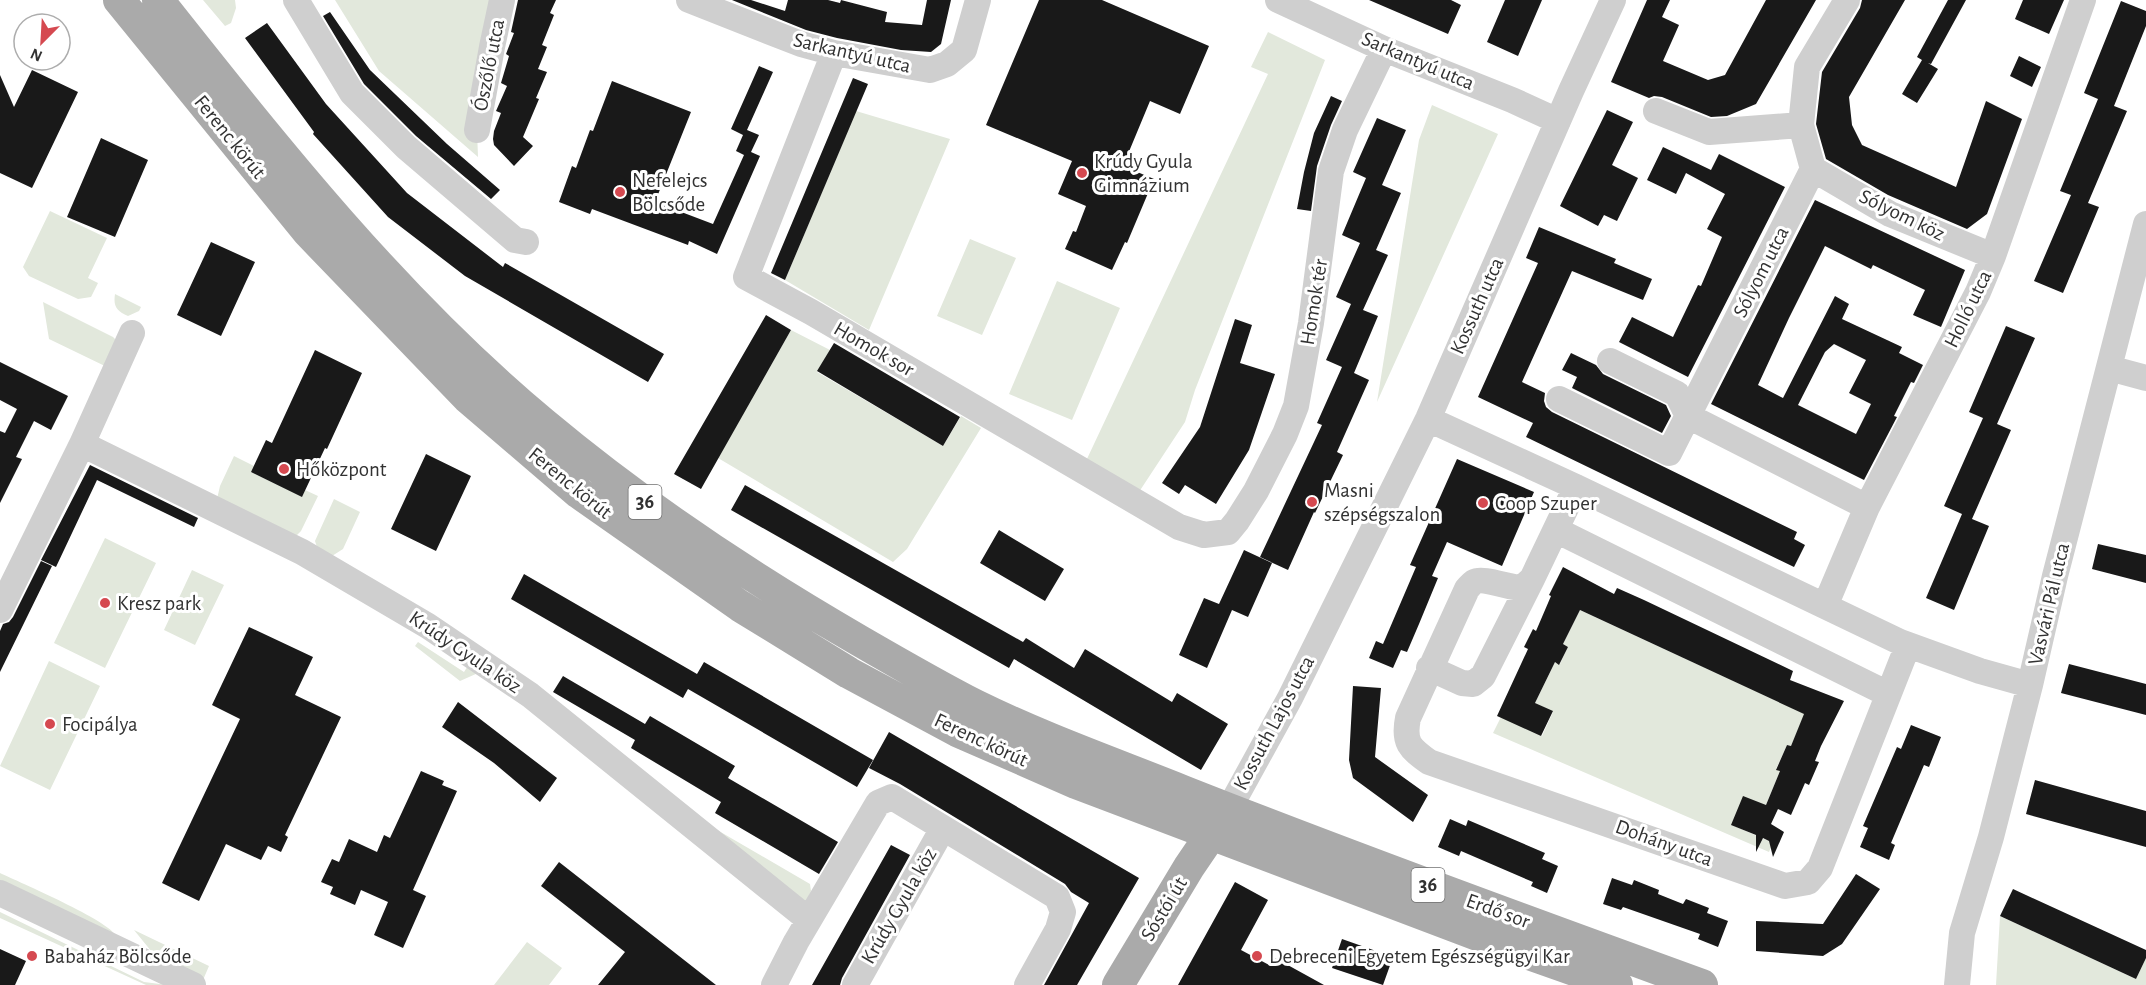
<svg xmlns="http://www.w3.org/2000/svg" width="2146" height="985" font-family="'Alegreya Sans',sans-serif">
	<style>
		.green { fill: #e2e8dc }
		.building { fill: #191919; fill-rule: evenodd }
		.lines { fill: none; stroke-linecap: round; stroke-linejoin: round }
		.minor { stroke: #cfcfcf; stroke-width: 26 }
		.major { stroke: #aaa; stroke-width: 32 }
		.poi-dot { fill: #d54950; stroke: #fff; stroke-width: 2 }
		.labels { text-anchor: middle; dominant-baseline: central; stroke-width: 6; stroke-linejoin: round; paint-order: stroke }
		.shield { fill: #fff; stroke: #707070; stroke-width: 1.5 }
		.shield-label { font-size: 20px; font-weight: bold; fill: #323232 }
		.street-label { font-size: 21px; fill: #323232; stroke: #fff }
		.poi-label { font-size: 21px; fill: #323232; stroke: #fff; text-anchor: start }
	</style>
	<rect width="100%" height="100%" fill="#fff"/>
	<path class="green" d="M203,0h32l1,8 -5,15 -6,3z
		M335,0h167l-25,130 1,27 -99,-86z
		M1268,32l57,28 -130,330 -10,32 -48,73 -51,-34 182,-387 -17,-7z
		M1432,105l66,29 -121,268 42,-262z
		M856,111l94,28 -81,191 -84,-50z
		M50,211l57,27 -19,40 10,5 -7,14 -13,2 -49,-23 -6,-9z
		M970,239l46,19 -34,77 -45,-19z
		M1057,281l63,27 -48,112 -63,-26z
		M115,294l26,13 -2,4 -11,5c-11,-5 -15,-9 -13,-22z
		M43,302l70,35 4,4 -8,27 -60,-29z
		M791,330l39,20 -13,22 126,74 18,-30 20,12 -74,121 -14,13 -175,-104z
		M234,456l20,10 -3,6 51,24 3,-6 13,6 -17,35 -5,5 -79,-37 3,-13z
		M334,499l26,13 -17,37 -11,7 -15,-9 -2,-6z
		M105,538l51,25 -51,105 -51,-25z
		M192,570l32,15 -29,60 -31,-15z
		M1580,610l225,104 -14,32 -4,-1 -11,24 4,2 -14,34 -34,20 37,16 2,6 -2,5 -276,-119 8,-16 41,19 11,-24 -18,-9 20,-41 5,2 8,-17 -5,-3z
		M418,642l46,30 7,-11 7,12 -18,8 -45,-35z
		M49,661l51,25 -50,104 -50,-24z
		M712,827l98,57 1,7 -5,11z
		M0,873c19,9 110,48 116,63l-116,-54z
		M0,912l144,70 24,3h-22l-146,-67z
		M2000,916l136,63 10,-21v27h-150z
		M134,930l75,36 -6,14 -47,-23z
		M527,942l35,26 -13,17h-55z"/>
	<path class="building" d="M518,0h38l-6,13 4,2 -12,30 5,2 -9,22 9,3 -11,26 3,1 -16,38 10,9 -19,20 -20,-21 -1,-6 1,-8 7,-18 -5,-2 11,-25 -6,-3 8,-27 -3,-2 8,-21 -3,-1z
		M732,0h19l34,11 3,-11h40l12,3 1,-3 46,12 -2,10 37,3 5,-25h24l-10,44 -10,8 -30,-2 -64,-12 -31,-8z
		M1039,0h63l107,46 -29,68 -30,-13 -27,65 31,13 -27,64 -2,-1 -13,28 -47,-21 8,-18 3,1 10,-26 -28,-12 14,-33 -86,-36z
		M1369,0h82l10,5 -13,29z
		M1505,0h37l-24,56 -31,-14z
		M1647,0h23l-8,17 17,8 -16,36 45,19 17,-5 41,-75h50l-60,104 -29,12 -16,1 -49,-20 -8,-1 -5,2 -38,-16z
		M1862,0h43l-56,97 3,28 10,20 94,42 30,-86 36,18 -35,95 -20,15 -79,-34 -62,-36 -10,-35 6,-52 38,-64z
		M1948,0h18l-35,64 -3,-1 10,6 -21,34 -15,-9 20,-34 -5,-3z
		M2023,0h41l-15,34 -34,-15z
		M2121,1l25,10v15l-32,80 13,5 -39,92 11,4 -36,86 -29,-12 37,-86 -11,-4 38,-92 -14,-6z
		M330,12l40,58 77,74 53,46 -9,9 -75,-63 -52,-52 -41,-68z
		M267,23l59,81 81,89 96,74 2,-4 159,91 -16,28 -183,-106 -77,-59 -75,-83 1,-2 -69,-94z
		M2019,56l22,11 -9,20 -22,-11z
		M759,66l14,6 -26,58 12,5 -8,17 9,4 -43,98 -28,-13 -1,4 -96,-36 -2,5 -31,-12 13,-36 4,2 14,-38 3,1 19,-50 79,31 -36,90 58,22 31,-69 -8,-4 7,-16 -12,-6z
		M32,70l46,22 -46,96 -32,-15v-98l14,32z
		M853,78l15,6 -83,196 -14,-7z
		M1331,96l11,5 -11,24 -14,41 -6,45 -14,-2 7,-37 10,-39z
		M1607,110l26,12 -21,43 26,13 -21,43 -13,-6 -6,11 -38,-20z
		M1377,118l29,12 -24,55 19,8 -25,57 12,5 -25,55 15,6 -24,57 15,7 -32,72 6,3 -28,58 -1,-1 -26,58 -28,-13 62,-132 -5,-2 25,-56 -16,-7 25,-56 -15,-7 24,-54 -18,-8 24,-57 -13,-6z
		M101,138l47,22 -33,77 -48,-20z
		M1663,147l48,23 8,-16 66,33 -97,190 -69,-35 13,-25 41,20 25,-52 3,1 21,-49 -15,-8 18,-35 -39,-21 -10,21 -29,-14z
		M1815,200l150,70 -24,57 -28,-12 12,-25 -52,-25 -2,4 -46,-23 -36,72 -31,67 25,13 52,-102 14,8 -7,15 60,28 -3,6 24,12 -9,18 -3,-1 -17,34 3,1 -33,63 -153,-76zM1834,344l32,16 -17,33 22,11 -15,30 -58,-29 27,-53z
		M1539,227l77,32 -2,4 38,16 -9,21 -71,-29 -50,111 23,11 -1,8 2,6 6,5 245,120 -3,7 11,6 -11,22 -268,-130 7,-14 -55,-26 60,-134 -12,-5z
		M211,242l44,20 -34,74 -44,-21z
		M766,315l25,15 -90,159 -27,-15z
		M1235,319l17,6 -12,38 35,11 -26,76 -33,54 -31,-19 -6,9 -17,-11 38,-56z
		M2006,326l29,12 -38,86 14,6 -39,89 17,7 -35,84 -28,-12 36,-84 -18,-8 39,-88 -14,-6z
		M834,343l126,74 -17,29 -126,-75z
		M315,350l47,23 -35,76 -2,-1 -23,49 -51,-25 15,-32 6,3z
		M1571,353l25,12 7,9 63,31 5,11 -9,17 -90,-45 5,-11 -15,-7z
		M0,362l68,34 -17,34 -17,-9 -18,36 6,2 -22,44v-72l5,2 12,-24 -17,-9z
		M426,454l45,22 -35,75 -45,-22z
		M1457,459l77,33 -32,74 -55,-24 -15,34 6,2 -19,46 -12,28 -6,-2 -8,18 -24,-10 7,-17 7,3 33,-77 -6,-2z
		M90,465l108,53 -4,9 -97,-47 -41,87 -15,-7z
		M745,485l278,157 3,-4 48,30 11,-19 87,53 5,-9 51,31 -27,46 -187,-111 -5,9 -278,-158z
		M999,530l65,39 -19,32 -65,-38z
		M2098,544l48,11v28l-54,-14z
		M1244,550l28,13 -24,54 -16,-7 -25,58 -28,-13 25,-57 15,6z
		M41,561l11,5 -52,106v-41l3,-7 6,-2 4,-5z
		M1563,567l51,27 3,-6 27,12 149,71 -3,9 54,21 -23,45 -6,15 4,1 -10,23 -4,-2 -14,32 -13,-6 -7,15 13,8 -11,25 -4,-16 -6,-3 -7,14v-17l-25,-10 12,-29 23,9 14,-34 -4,-1 11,-25 4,1 13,-32 -224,-104 -17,34 5,3 -9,18 -4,-3 -20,41 18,8 -12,25 -44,-20 31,-67 -4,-2 9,-18 3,2 15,-35 -2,-1z
		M524,574l173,100 7,-12 169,98 -16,27 -169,-98 -5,9 -172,-99z
		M249,627l64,30 -18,38 46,22 -56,118 3,2 -7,15 -13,-6 -7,14 -35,-16 -27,57 -37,-18 78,-164 -28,-14z
		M2069,664l77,20v31l-85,-22z
		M563,676l82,48 5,-8 85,50 -7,12 110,64 -19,32 -104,-61 6,-11 -90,-54 4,-8 -82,-48z
		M1353,686l28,2 -6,69 53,38 -15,27 -60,-44 -4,-18z
		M458,702l99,76 -17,24 -46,-39 -52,-36z
		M1911,725l30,12 -12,30 -5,-2 -33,78 4,2 -6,15 -29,-13 8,-19 -5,-2 34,-79 4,2z
		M889,732l250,146 -62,107h-33l45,-82 -18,-11 -6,-8 -165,-100 -31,-16z
		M421,771l23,10 -2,4 15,6 -44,99 13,6 -23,52 -29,-13 14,-33 -27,-12 -6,15 -25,-11 3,-7 -12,-5 11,-23 7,3 10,-23 28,13 7,-17 6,3z
		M2035,780l111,31v36l-120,-33z
		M1450,819l16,7 2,-6 77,33 -3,6 16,7 -11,27 -16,-7 2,-4 -72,-31 -2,5 -21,-9z
		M891,845l19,10 -68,123 -2,7h-28z
		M559,862l157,123h-118l27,-33 -84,-66z
		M1856,874l24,15 -38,55 -19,12 -67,-5v-30l67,3z
		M1612,878l20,7 2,-5 25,10 -1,4 25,10 3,-5 23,9 -2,5 21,8 -10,26 -20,-8 2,-5 -77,-27 -2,3 -18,-6z
		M1235,882l33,18 -27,50 30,16 4,-8 49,27h-146z
		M2013,889l133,61v8l-10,21 -136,-63z
		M1342,939l51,18 -10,28 -51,-17z
		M0,949l26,12 -11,24h-15z"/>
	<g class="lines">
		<path class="minor" d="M296,0l56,93 54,54 109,93 11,2
			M689,0l112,44 33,9 96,17 17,-6 17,-14 14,-50
			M1278,0l106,49 128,51 46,21
			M834,53l-88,224 65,35 368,215 25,8 24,-3 9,-11 19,-30 29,-57 11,-28 15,-83 20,-152 14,-41 39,-81
			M1656,111l53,21 92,-7
			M477,130l15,-83 10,-47
			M1813,169l77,45 103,42
			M1610,361l67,33 11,22 179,91
			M2109,368l37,10
			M1559,399l110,54 144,-284 -12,-44 6,-58 40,-67
			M1428,419l148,68 324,155 80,29 50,14
			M82,444l220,108 126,74 102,69 279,225
			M1576,487l-44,92 -10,9c-12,0 -39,-11 -48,-6 -3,2 -5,5 -7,7l-59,129c-5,25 2,30 21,44l356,124 23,-4 12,-14 88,-223
			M1556,530l332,164
			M1825,606l42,-99 111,-215 15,-36 90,-256
			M0,610l82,-166 50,-111
			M1429,668l33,15 11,1 10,-8 49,-97
			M1229,809l61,-111 138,-279 143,-328 42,-91
			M0,893l193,92
			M774,985l22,-43 82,-139 14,-6 165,100 6,15 -5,17 -31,56
			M855,985l88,-157
			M1957,985l5,-52 29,-96 39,-152 25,-109 91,-352"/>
		<path class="major" d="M119,0l189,232 159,165 112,96 161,113 109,67 108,58 119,52 444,168 97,34
			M158,0c118,149 238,301 385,423 98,82 206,154 317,218 38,22 76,44 115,64 67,33 138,58 208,86 172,68 345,131 519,194
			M1118,985l71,-118 34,-50"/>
	</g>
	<g class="poi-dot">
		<circle cx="1082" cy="173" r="6"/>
		<circle cx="620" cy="192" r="6"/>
		<circle cx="284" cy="469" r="6"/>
		<circle cx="1312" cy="502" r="6"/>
		<circle cx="1483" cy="503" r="6"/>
		<circle cx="105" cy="603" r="6"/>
		<circle cx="50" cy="724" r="6"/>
		<circle cx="32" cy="956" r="6"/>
		<circle cx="1257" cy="956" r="6"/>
	</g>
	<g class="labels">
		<g class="shield">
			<rect x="628.5" y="485" width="33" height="34" rx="4.5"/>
			<rect x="1411.5" y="868" width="33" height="34" rx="4.5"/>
		</g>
		<g class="shield-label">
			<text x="645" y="502">36</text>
			<text x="1428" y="885">36</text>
		</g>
		<g class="street-label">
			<text transform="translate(852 53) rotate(13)">Sarkantyú utca</text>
			<text transform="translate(1418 61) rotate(23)">Sarkantyú utca</text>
			<text transform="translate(489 65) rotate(-79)">Ószőlő utca</text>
			<text transform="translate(230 137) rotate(51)">Ferenc körút</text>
			<text transform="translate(1902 215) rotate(26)">Sólyom köz</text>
			<text transform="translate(1761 272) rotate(-63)">Sólyom utca</text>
			<text transform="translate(1314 302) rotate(-81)">Homok tér</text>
			<text transform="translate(1477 306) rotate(-66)">Kossuth utca</text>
			<text transform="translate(1968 309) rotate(-64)">Holló utca</text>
			<text transform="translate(874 349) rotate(30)">Homok sor</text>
			<text transform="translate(570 483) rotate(39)">Ferenc körút</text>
			<text transform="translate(2049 604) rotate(-77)">Vasvári Pál utca</text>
			<text transform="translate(465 652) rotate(34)">Krúdy Gyula köz</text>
			<text transform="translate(1274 723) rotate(-62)">Kossuth Lajos utca</text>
			<text transform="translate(981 740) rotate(25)">Ferenc körút</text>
			<text transform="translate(1664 843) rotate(20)">Dohány utca</text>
			<text transform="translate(899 906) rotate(-60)">Krúdy Gyula köz</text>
			<text transform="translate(1164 909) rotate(-59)">Sóstói út</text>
			<text transform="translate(1498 911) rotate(20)">Erdő sor</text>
		</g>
		<g class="poi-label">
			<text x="1094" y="161">Krúdy Gyula<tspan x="1094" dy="24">Gimnázium</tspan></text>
			<text x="632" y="180">Nefelejcs<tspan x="632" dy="24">Bölcsőde</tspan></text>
			<text x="296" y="469">Hőközpont</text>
			<text x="1324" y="490">Masni<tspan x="1324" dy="24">szépségszalon</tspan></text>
			<text x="1495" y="503">Coop Szuper</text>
			<text x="117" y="603">Kresz park</text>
			<text x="62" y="724">Focipálya</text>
			<text x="44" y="956">Babaház Bölcsőde</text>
			<text x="1269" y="956">Debreceni Egyetem Egészségügyi Kar</text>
		</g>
	</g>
	<g transform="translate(42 42) rotate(204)"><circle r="28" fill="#ffffff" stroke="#adadad" stroke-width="1.5"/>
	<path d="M0-4.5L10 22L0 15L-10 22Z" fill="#d54950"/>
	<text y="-9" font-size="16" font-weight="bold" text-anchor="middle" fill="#323232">N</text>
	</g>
</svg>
